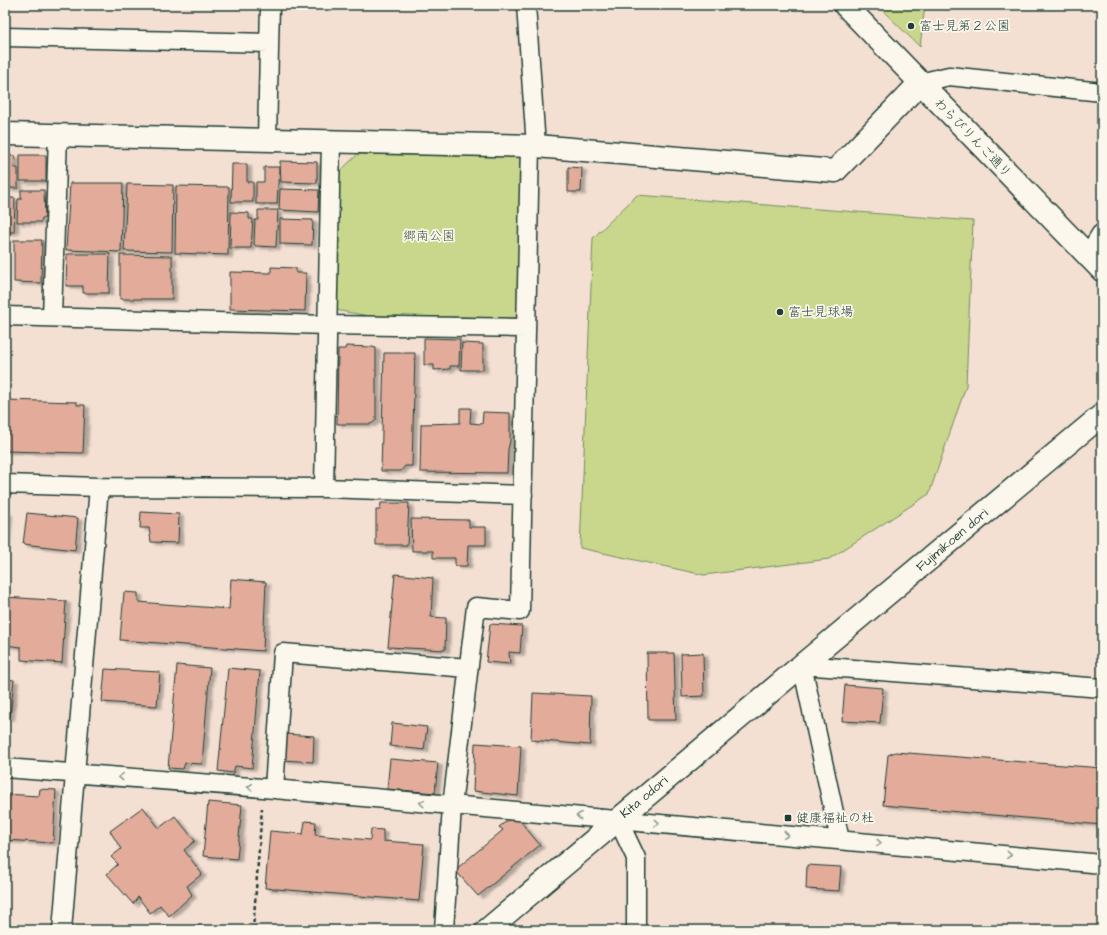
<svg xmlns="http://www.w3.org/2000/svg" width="1107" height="935" font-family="'Architects Daughter','Klee One',sans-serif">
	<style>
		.green { fill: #c8d78b; stroke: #748a60 }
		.building { fill: #e2ab9a; stroke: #1f3d34; filter: url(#shadow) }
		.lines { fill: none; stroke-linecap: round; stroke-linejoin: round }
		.street-casing { stroke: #1f3d34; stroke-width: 21 }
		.secondary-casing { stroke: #1f3d34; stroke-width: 25 }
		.path { stroke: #1f3d34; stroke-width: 2.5; stroke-dasharray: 4 3; stroke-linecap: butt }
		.street { stroke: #fbf7ec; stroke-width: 18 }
		.secondary { stroke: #fbf7ec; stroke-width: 22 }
		.oneway { stroke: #8d9a90 }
		.poi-dot { fill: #1f3d34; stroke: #fbf7ec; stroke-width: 1.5 }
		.labels { text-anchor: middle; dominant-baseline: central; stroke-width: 3.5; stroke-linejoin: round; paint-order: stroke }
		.poi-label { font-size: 13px; fill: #1f3d34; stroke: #fbf7ec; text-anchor: start }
		.street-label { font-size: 13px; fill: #1f3d34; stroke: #fbf7ec }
		.park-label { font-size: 13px; fill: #415c45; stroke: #fbf7ec }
	</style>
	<defs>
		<filter id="shadow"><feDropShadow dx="4.5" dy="2.5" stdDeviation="1" flood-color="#0004"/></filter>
	</defs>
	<rect width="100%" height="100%" fill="#f4e0d3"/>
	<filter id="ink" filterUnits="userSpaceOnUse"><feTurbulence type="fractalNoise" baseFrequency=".025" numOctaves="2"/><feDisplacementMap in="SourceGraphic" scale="8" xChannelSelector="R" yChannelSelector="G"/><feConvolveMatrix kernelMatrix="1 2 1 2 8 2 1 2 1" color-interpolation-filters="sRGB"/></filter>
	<g filter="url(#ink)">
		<path class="green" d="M877,5h48l-5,42z
			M358,154l165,3 -5,161 -149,-2 -34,-6 4,-138z
			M637,195l336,26 -7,165 -37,108 -100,65 -125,16 -124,-27 13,-310z"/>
		<path class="building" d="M5,155l10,1 -1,12h4v20h-13z
			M20,155h26v26h-26z
			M280,161l37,1v21l-36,-1z
			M232,164h15v18h6v20h-22z
			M264,167h15l-2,37h-21v-22h8z
			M568,167l14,1 -1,24h-13z
			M70,183h53l-2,69 -55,-2z
			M127,184l46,1 -1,67 -48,-1z
			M176,186l53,1 -1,68 -53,-2z
			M280,189l39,1 -1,22 -39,-2z
			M21,190h23l1,28h-3l-1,4h-24l1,-23h3z
			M5,198h10l-1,34h-9z
			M258,210h20l-2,37 -20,-1 -2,-2 1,-24h3z
			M231,212l18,1v6h4l-2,29h-21z
			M280,219l33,1 -1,25 -32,-1z
			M14,240h28l-1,43 -27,-1z
			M67,254h43l-1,39h-26v-7h-17z
			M120,255l52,1v43h-52z
			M271,267l25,1v5h10l-1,38 -75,-2v-37l41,1z
			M424,338l36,1 -1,27h-9v3l-16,1v-5h-10z
			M462,343l21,1v26h-22z
			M346,346l26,1 4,1v72l-5,4h-34l1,-75h7z
			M384,353h31l-3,113h-7l-4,5h-20z
			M5,400l72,2v3h8l-2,48 -78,-2z
			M460,408h11l-1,15 12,1 1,-12 27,1v28l-2,8 -1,24 -87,-1 1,-48 39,-1z
			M381,503h28l-2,42h-31v-35h4z
			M141,512l38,2 -1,29 -27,-1 -2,-14h-9z
			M5,513h3l-3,33z
			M27,513l51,5 -3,32 -52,-6z
			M411,519l58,1v7h17v18h-18l-1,21h-12v-8h-22v-7h-21z
			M395,574l38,4 -2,39 15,1 -1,32 -57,-3z
			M231,579l35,3 -3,69 -143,-11 4,-48 14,1v9l91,7z
			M5,597l61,4 -4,62 -41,-3v-13l-16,-2z
			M490,624l32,2 -2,27 -11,-1 1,12 -24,-2z
			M647,653h27l2,67h-28z
			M703,653l1,43 -22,1 -1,-43z
			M177,665l33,3 -8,96 -17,-1 -2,6 -15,-1z
			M228,668l32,3 -8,97 -17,-2 -2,7 -15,-2z
			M105,669l55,3 -3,34 -55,-4z
			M5,679l9,1 -4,38 -5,-1z
			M845,685l38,3 -3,35 -38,-2z
			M533,693l58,3 -1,49 -59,-5z
			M392,723l35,4 -3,23 -34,-4z
			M285,734l29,2 -1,26 -30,-2z
			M475,743l46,3 -3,50 -45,-5z
			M895,752l207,16v57l-219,-20 5,-50z
			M390,759l48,4 -3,30 -48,-4z
			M40,789l16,1 -3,53 -48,-3v-46l34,2z
			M208,802l34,3 -5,54 -34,-3z
			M143,807l16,21 16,-12 20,25 -11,9 18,24 -15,12 5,9 -23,21 -9,-11 -10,8 -12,-16 -5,7 -26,-30 11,-10 -7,-7 10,-8 -11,-18z
			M515,815l25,30 -62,51 -23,-26 48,-40 -4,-3z
			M305,821l11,1 -1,13 55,5 1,-11 12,1v11l41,3 -5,57 -154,-13 5,-57 33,3z
			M807,865l34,2 -2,24 -33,-2z
			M163,926l23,1v3h-23z
			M193,926l19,1 -1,3h-18z"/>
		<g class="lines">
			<g class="street-casing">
				<path id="street" d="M526,5l10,141
					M5,37l264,6
					M920,83l29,-7 153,16
					M267,139l3,-134
					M5,316l323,9 198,3
					M52,317l6,-182
					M5,484l94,3 225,1 199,7
					M324,488l7,-347
					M5,768l258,20 839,76
					M274,789l9,-136 185,15
					M618,820l18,38v72
					M840,840l-38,-175 300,23
					M62,930l37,-443
					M444,930l8,-124 24,-199 44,4 10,-465"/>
			</g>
			<g class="secondary-casing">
				<path id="secondary" d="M845,5l257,265
					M5,134l531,12 299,25 85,-88
					M1089,257l13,-21
					M487,930l315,-265 300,-250"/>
			</g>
			<path class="path" d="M253,930l9,-122"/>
			<use href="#street" class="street"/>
			<use href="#secondary" class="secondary"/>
		</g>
		<defs><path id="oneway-chevron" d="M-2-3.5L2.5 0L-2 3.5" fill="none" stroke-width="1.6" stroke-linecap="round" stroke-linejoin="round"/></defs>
		<g class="oneway">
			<use href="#oneway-chevron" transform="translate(121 777) rotate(-176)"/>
			<use href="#oneway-chevron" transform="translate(250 787) rotate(-176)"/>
			<use href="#oneway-chevron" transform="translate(422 803) rotate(-175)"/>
			<use href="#oneway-chevron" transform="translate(579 816) rotate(-175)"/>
			<use href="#oneway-chevron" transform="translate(657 823) rotate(5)"/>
			<use href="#oneway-chevron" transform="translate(786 835) rotate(5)"/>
			<use href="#oneway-chevron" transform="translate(879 843) rotate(5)"/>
			<use href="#oneway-chevron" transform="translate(1009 855) rotate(5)"/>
		</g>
	</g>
	<g class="poi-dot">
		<circle cx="911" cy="26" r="4"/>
		<circle cx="780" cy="312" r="4"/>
		<rect x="784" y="814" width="8" height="8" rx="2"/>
	</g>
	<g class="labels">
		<g class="poi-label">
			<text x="919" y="26">富士見第２公園</text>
			<text x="788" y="312">富士見球場</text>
			<text x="796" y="818">健康福祉の杜</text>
		</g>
		<g class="street-label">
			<text transform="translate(973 138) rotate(46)">わらびりんご通り</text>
			<text transform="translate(952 540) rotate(-40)">Fujimikoen dori</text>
			<text transform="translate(644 797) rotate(-40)">Kita odori</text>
		</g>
		<g class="park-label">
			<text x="429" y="236">郷南公園</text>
		</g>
	</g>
	<rect width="1107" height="935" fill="none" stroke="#fbf7ec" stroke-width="20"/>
	<rect x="10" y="10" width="1087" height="915" fill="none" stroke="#1f3d34" stroke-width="1.5" filter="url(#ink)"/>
</svg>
